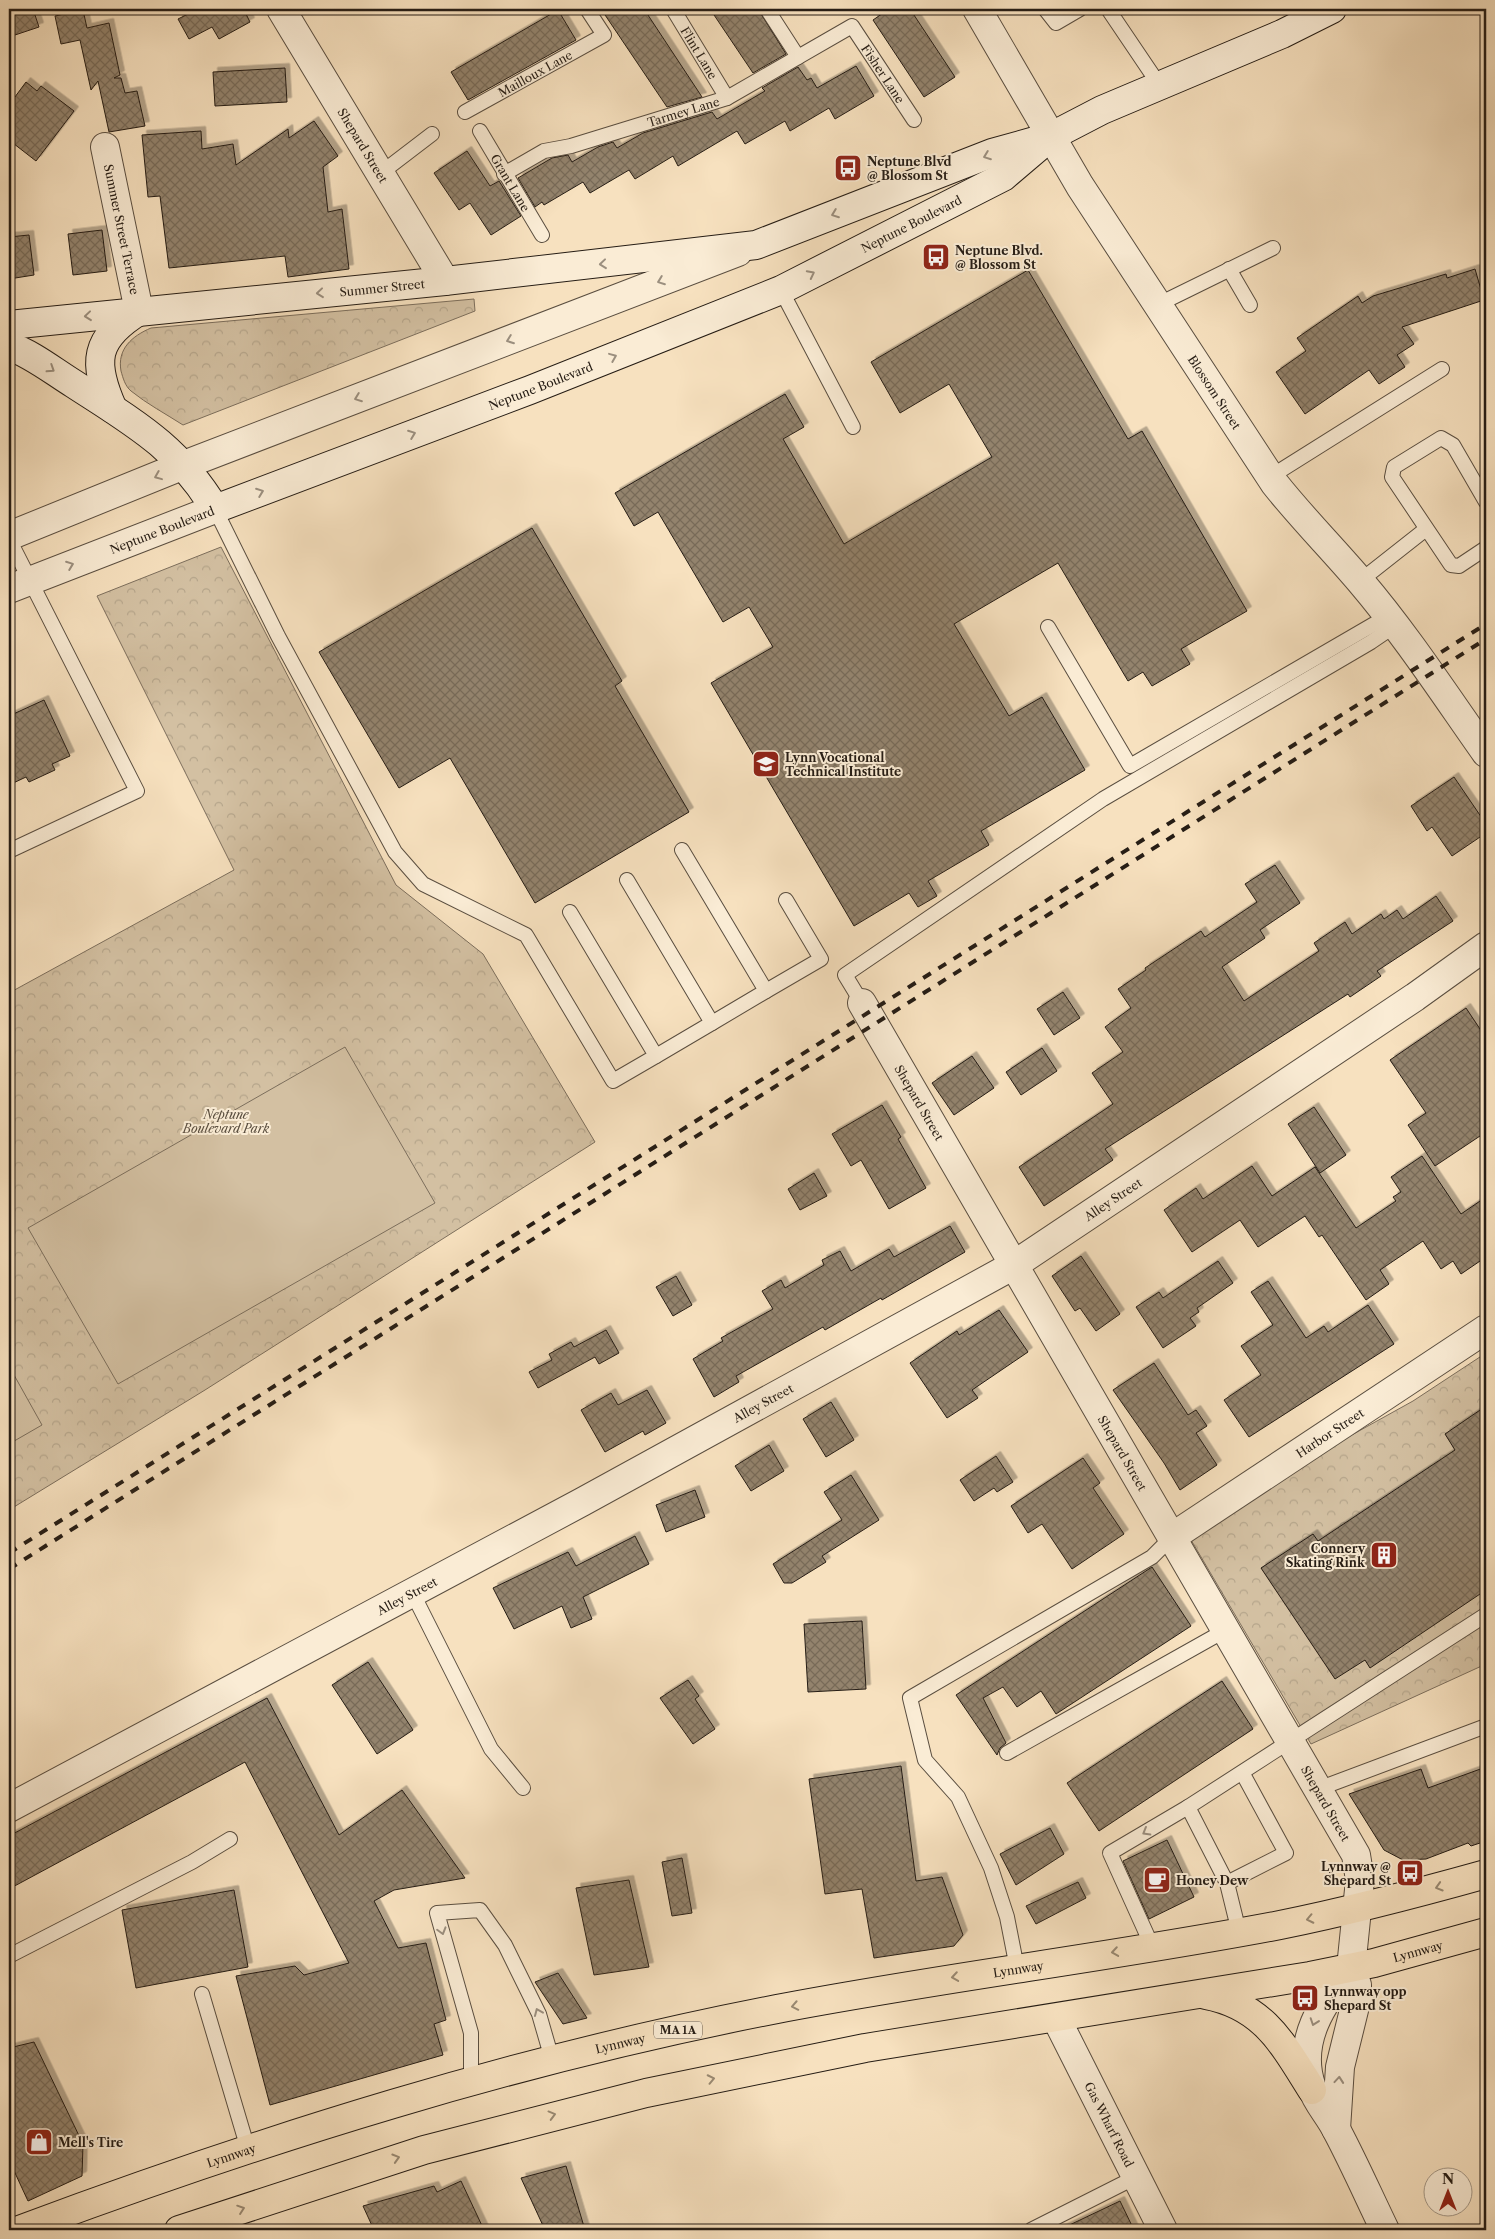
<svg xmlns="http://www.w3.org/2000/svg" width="1495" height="2239" font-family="'Libre Caslon Text',serif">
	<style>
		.park { fill: url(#park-crowns); stroke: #7c6e5c }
		.pitch { fill: #d3c0a2; stroke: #7c6e5c }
		.building { fill: url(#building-cross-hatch); stroke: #261d15; filter: url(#shadow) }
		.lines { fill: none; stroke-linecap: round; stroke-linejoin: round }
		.service-casing { stroke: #5a4e40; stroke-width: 16 }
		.minor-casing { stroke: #5a4e40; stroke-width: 30 }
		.tertiary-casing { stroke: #5a4e40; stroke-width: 30 }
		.secondary-casing { stroke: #261d15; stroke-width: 30 }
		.trunk-casing { stroke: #261d15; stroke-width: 30 }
		.service { stroke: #faecd5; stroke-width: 14 }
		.minor { stroke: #faecd5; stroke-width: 28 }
		.tertiary { stroke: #faecd5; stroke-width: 28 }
		.secondary { stroke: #faecd5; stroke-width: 28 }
		.trunk { stroke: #f7e1bf; stroke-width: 28 }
		.rail { stroke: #261d15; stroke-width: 4; stroke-dasharray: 9 9; stroke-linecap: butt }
		.oneway { stroke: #9b8f7f }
		.oneway2 { stroke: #998972 }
		.labels { text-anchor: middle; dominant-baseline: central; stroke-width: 4; stroke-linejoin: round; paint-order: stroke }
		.shield { fill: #faecd5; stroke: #665b4f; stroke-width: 1 }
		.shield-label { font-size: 11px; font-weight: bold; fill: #261d15 }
		.street-label { font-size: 12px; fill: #261d15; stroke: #faecd5 }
		.poi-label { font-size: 12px; font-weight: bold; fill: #261d15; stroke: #faecd5; text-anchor: start }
		.park-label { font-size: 12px; font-style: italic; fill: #5a4e3f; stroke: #faecd5 }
	</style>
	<defs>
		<pattern id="park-crowns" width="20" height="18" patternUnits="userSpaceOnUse" patternTransform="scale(1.25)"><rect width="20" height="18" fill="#d3c0a2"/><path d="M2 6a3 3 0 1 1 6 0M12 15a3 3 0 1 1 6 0" fill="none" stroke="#b5a58b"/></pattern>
		<pattern id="building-cross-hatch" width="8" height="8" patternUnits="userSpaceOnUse" patternTransform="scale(1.25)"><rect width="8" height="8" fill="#93836d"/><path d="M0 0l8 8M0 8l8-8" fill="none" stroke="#786b58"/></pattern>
		<filter id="shadow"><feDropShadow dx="4.5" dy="-4.5" stdDeviation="0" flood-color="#0004"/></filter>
	</defs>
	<rect width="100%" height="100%" fill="#f7e1bf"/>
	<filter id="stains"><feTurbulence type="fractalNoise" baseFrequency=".004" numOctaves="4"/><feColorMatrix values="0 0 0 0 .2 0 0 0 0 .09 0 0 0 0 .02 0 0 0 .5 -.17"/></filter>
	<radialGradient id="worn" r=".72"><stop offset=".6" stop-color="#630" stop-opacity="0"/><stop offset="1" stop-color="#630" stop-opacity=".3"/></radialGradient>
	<path class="park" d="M474,299l1,12 -292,114c-17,-11 -36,-21 -52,-34 -6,-5 -8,-13 -10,-20 -4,-22 11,-35 30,-43z
		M221,547l175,338 87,69 112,188 -390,248 -196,120v-517l225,-123 -137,-274z
		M1486,1353v311l-175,80 -127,-216 229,-127z"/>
	<path class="pitch" d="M345,1047l90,156 -317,181 -90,-156z
		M9,1366l33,59 -33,19z"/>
	<path class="building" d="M9,9h24l6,18 -30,10z
		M198,9h48l-2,1 6,12 -31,17 -7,-12 -23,12 -11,-20z
		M601,9h43l58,88 -35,10z
		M710,9h48l28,45 -33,19z
		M889,9h21l45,68 -31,20 -51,-77z
		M83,10l4,18 22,-5 11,52 -6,3h7l4,15 12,-2 8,35 -36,6 -11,-51 -7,9 -11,-50 -19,4 -6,-28z
		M558,10l18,30 -108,60 -17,-28z
		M856,66l18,30 -39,23 -6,-11 -39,23 -5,-10 -40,23 -8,-13 -59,35 -5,-10 -38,23 -6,-9 -39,23 -7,-11 -39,23 -2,-3 -7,5 -17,-29 34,-20 16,-3 4,7 26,-15 15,-5 4,6 26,-15 69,-21 5,7 48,-28 -3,-3 36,-21 9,13 4,-2 6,10z
		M285,68l2,34 -72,4 -2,-34z
		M26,82l11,9 4,-5 33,25 -38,50 -27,-21v-35z
		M314,121l24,35 -15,11 5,45 14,-3 7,60 -61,8 -3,-21 -116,12 -9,-72 -12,1 -6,-62 59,-4 1,18 31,-5 3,21 52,-36 1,9z
		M467,151l23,35 9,-5 22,35 -30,19 -21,-32 -11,7 -25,-37z
		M102,230l5,41 -34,4 -5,-41z
		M29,235l5,40 -25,4v-42z
		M1475,269l9,31 -82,27 12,17 -17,11 8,12 -26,17 -10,-14 -64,44 -29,-42 30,-21 -9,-13 61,-42 4,7 11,-7 73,-22 1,4z
		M1028,270l100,169 14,-8 105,180 -66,38 9,15 -38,22 -9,-14 -15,9 -70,-118 -104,61 55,92 33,-19 43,73 -104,61 8,14 -61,36 9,15 -19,11 -9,-14 -55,33 -143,-243 62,-36 -24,-40 -26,15 -65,-110 -24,14 -19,-33 170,-99 19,33 -21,12 61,105 148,-87 -43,-73 -49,29 -29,-51z
		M532,528l90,153 -7,5 74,126 -154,91 -85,-145 -51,30 -80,-136z
		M44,700l26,56 -18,8 3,6 -26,12 -3,-5 -17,8v-69z
		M1454,777l32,47v9l-34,23 -20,-29 -5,4 -16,-25z
		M1275,865l25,38 -40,27 5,8 -43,29 22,34 75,-50 -5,-8 31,-21 7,12 29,-20 3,5 13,-9 6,9 33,-23 17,25 -76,50 4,5 -31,21 -2,-3 -243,155 8,11 -69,46 -25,-39 94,-63 -21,-31 31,-21 -18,-25 26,-19 -13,-19 28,-19 -1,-2 56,-37 4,6 52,-35 -12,-18z
		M1063,992l17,26 -26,17 -17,-26z
		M1466,1008l20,30v94l-51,34 -27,-41 18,-12 -36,-53z
		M1042,1048l15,23 -36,24 -15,-23z
		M972,1056l22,32 -40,27 -22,-32z
		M882,1105l19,32 -3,2 28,49 -37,21 -28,-49 -10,6 -19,-32z
		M1314,1107l32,48 -26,18 -32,-49z
		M1422,1156l39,58 25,-17v60l-25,17 -8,-13 -12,8 -18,-28 -43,29 9,14 -23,16 -44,-65 -3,2 -14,-21 -47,31 -18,-27 -48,32 -28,-42 32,-22 7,11 49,-33 20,30 43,-29 41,61 40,-27 -3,-4 8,-5 -10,-15z
		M814,1173l13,23 -27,14 -12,-21z
		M950,1226l15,26 -83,48 -1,-2 -56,32 -2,-3 -87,49 3,6 -25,15 -21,-38 30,-18 -2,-3 52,-29 -11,-18 19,-11 4,8 39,-23 -2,-5 18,-9 11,20 38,-22 5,8z
		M1081,1256l39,58 -24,17 -16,-23 -5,3 -23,-35z
		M1218,1261l15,22 -36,25 2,4 -9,6 6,8 -33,22 -27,-41 23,-15 4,6z
		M676,1276l16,29 -19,11 -17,-29z
		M1268,1281l38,57 18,-12 4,6 40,-27 26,39 -145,93 -25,-37 37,-25 -20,-29 32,-21 -22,-33z
		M999,1310l29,42 -56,38 6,8 -31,20 -37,-55 47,-32 2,4z
		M606,1330l13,23 -20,11 -4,-7 -57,31 -9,-16 23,-12 -3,-6 22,-12 3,5z
		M1154,1363l34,52 8,-5 11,16 -11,7 21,32 -37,25 -16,-27 -51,-73z
		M647,1390l19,33 -21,12 -2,-4 -38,21 -24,-42 30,-17 7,12z
		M831,1402l23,38 -28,17 -23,-38z
		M1486,1406v184l-116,78 -5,-8 -30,19 -74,-111 52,-34 5,7 137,-91 -10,-16z
		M769,1445l15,26 -33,20 -16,-25z
		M996,1456l17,26 -16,10 -3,-4 -20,13 -14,-21z
		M1083,1458l17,25 -7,5 31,46 -52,35 -30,-45 -14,9 -17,-27z
		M851,1475l28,45 -57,36 4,6 -34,21h-8l-11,-19 69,-44 -18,-28z
		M695,1490l10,27 -39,15 -10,-27z
		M635,1536l14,28 -66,33 9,22 -21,9 -9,-22 -48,23 -21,-41 75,-36 8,14z
		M1152,1567l39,59 -135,88 -15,-23 -24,16 -14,-20 -20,11 23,45 -6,5 -3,7 -41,-60z
		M862,1621l4,68 -58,3 -4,-68z
		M368,1662l45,68 -36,24 -45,-69z
		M688,1680l11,16 -4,3 20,30 -22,15 -33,-46z
		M1222,1681l31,48 -154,102 -32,-48z
		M267,1698l72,137 63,-45 63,88 -71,12 -20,11 24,47 28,-5 20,77 -12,4 9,31 -173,50 -34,-129 59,-10 9,9 45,-12 -104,-201 -236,127v-53z
		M901,1766l15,115 26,-4 21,58 -9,11 -80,12 -12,-69 -37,5 -16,-115z
		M1486,1767v74l-15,5 -3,-3 -42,16 -23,1 -19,-10 -35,-56 72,-25 7,19z
		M1050,1828l14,26 -48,31 -16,-31z
		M1167,1840l27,57 -45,22 -26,-58z
		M682,1858l10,55 -20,3 -10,-54z
		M629,1880l20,87 -55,8 -18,-87z
		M1078,1882l8,16 -50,26 -10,-18z
		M234,1890l14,77 -112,21 -14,-78z
		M558,1973l29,45 -24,6 -28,-42z
		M34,2042l49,102 -1,32 -54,25 -19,-41v-112z
		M566,2166l19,64h-40l-24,-52z
		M461,2181l23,49h-110l-11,-24 71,-20 3,6z
		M1120,2201l14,29h-75z"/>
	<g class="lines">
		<g class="service-casing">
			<g id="service">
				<path id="s1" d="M673,9l54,89"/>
				<path d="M767,9l31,48"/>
				<path d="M1045,9l11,14 24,-14"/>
				<path d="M1108,9l52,77"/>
				<path id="s2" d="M465,112l139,-77 -17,-26"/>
				<path id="s3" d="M480,131l62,104"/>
				<path d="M381,173l51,-39"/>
				<path id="s4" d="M504,174l40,-23 27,-5 156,-48 125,-72 62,94"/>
				<path d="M1229,269l21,36"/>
				<path d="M781,290l72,137"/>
				<path d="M1157,305l116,-57"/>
				<path d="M1270,477l172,-108"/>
				<path d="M1486,502l-33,-57 -12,-7 -47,29 -2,10 59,88 8,1 27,-18"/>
				<path d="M215,509l63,127 117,216 28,32 103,51 87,146 43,-25 -86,-144"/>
				<path d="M9,539l128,252 -128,60"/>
				<path d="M1360,581l66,-52"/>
				<path d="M1048,627l82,139 258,-150"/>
				<path d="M682,850l84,141 -54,32"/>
				<path d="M627,880l85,143 -56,33"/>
				<path d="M766,991l55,-32 -35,-59"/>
				<path d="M862,1003l-17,-28 258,-176 268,-157 25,-17"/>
				<path d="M412,1592l79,157 32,39"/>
				<path d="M1007,1753l219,-123"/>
				<path d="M1318,1789l168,-63"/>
				<path d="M1227,1883l59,-30 -43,-79"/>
				<path d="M1239,1932l-12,-49 -39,-76 296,-191"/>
				<path d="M1152,1946l-42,-93 78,-46"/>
				<path d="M9,1956l183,-94 38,-23"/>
				<path d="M1017,1968l-10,-51 -16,-49 -33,-71 -33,-37 -15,-62 242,-141 20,-20"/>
				<path d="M202,1994l46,155"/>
				<path d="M471,2080v-47l-34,-120 43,-3 25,35 34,69 13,45"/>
				<path d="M1031,2230l105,-53"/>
			</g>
		</g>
		<g class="minor-casing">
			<g id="minor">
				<path id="s5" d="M281,9l164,272"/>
				<path id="s6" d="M105,147l34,164"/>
				<path id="s7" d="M862,1003l494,852 4,25 -9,88 6,17v13l-17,69 -4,62"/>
				<path id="s8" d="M1172,1537l314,-208"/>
				<path id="s9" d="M9,1808l573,-306 432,-237 401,-268 71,-51"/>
				<path d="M1351,1968c-28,33 -56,74 -39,120 5,15 18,28 25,43 17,32 32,66 48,99"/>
				<path id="s10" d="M1056,2018l107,212"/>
			</g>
		</g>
		<g class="tertiary-casing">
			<g id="tertiary">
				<path id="s11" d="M977,9l103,177 195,298c27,34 57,64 85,97 46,54 85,114 126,172"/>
				<path d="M9,536l175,-71 554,-213"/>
				<path id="s12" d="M9,589l206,-80"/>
			</g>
		</g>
		<g class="secondary-casing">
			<g id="secondary">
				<path id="s13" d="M9,325l436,-44 311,-36 236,-92 50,-14"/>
				<path id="s14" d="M9,346c23,8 44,25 65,38 60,39 103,62 141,125l315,-119 251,-100 222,-113 47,-40 52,-27 180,-76 50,-25"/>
				<path d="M113,409c-21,-47 -19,-70 26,-98"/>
			</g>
		</g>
		<g class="trunk-casing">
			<g id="trunk">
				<path d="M1206,1995c58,11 77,49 106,95"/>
				<path id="s15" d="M19,2230c247,-92 499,-171 758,-221 167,-32 336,-52 503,-84 70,-14 138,-32 206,-51"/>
				<path id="s16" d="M179,2230l245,-80 222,-57 219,-45 445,-72 64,-13 112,-31"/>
			</g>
		</g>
		<use href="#service" class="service"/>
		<use href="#minor" class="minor"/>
		<use href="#tertiary" class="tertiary"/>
		<use href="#secondary" class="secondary"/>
		<use href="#trunk" class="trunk"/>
		<path class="rail" d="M9,1553l1477,-929
			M9,1569l1477,-930"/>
	</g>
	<defs><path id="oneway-chevron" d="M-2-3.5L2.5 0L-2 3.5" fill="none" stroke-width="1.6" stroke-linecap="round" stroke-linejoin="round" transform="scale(1.25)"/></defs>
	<g class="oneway">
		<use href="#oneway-chevron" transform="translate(987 156) rotate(159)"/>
		<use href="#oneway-chevron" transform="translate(835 214) rotate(159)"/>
		<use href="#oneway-chevron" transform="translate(603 264) rotate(174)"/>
		<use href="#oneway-chevron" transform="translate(811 274) rotate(-27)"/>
		<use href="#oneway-chevron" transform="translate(661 281) rotate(159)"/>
		<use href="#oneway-chevron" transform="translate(320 293) rotate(174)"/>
		<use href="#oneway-chevron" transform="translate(88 316) rotate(174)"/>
		<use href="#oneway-chevron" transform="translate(510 340) rotate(159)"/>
		<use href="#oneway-chevron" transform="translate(613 357) rotate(-22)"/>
		<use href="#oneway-chevron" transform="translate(51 369) rotate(33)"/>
		<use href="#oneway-chevron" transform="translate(358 398) rotate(159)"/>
		<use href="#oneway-chevron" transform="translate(412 434) rotate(-21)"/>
		<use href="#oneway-chevron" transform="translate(158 476) rotate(158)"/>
		<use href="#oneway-chevron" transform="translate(260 492) rotate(-21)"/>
		<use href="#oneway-chevron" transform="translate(70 565) rotate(-21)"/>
		<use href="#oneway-chevron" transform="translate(1146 1832) rotate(150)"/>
		<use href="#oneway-chevron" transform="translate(442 1931) rotate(74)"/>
		<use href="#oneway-chevron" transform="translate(538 2012) rotate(-113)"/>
		<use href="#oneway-chevron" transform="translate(1314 2022) rotate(109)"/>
		<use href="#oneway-chevron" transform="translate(1339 2080) rotate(-85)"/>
	</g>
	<g class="oneway2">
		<use href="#oneway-chevron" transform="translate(1439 1887) rotate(163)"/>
		<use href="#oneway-chevron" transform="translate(1310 1919) rotate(168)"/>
		<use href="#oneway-chevron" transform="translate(1115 1952) rotate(171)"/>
		<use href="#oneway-chevron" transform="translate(955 1977) rotate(171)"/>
		<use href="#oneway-chevron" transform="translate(795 2006) rotate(169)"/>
		<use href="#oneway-chevron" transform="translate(711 2079) rotate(-12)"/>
		<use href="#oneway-chevron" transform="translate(552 2115) rotate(-15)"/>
		<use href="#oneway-chevron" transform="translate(396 2158) rotate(-17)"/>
		<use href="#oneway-chevron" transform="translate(241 2209) rotate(-19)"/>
	</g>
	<defs>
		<g id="bus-square" transform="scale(1.4375)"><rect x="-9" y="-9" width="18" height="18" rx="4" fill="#8f2418" stroke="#faecd5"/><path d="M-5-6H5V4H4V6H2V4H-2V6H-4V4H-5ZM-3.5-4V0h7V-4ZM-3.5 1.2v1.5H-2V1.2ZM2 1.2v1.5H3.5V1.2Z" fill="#fff"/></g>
		<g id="school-square" transform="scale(1.4375)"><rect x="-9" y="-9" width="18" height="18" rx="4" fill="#8f2418" stroke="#faecd5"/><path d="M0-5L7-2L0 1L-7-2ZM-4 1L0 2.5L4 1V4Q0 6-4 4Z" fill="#fff"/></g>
		<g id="building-square" transform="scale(1.4375)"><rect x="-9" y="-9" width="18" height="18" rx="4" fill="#8f2418" stroke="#faecd5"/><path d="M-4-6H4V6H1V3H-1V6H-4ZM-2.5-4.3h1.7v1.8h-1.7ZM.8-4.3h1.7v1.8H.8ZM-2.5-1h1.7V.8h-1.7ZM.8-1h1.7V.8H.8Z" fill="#fff"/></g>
		<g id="cafe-square" transform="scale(1.4375)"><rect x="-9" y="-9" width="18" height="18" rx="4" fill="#8f2418" stroke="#faecd5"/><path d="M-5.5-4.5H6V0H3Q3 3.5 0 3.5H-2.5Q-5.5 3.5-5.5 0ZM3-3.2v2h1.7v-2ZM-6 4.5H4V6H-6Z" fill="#fff"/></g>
		<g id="shop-square" transform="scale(1.4375)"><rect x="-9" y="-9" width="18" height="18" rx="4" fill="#8f2418" stroke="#faecd5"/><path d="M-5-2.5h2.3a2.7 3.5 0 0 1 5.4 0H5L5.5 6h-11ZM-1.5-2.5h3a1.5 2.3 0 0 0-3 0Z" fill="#fff"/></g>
	</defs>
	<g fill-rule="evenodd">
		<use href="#bus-square" x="848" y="168"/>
		<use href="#bus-square" x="936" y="257"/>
		<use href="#school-square" x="766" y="764"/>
		<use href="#building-square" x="1384" y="1555"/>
		<use href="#bus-square" x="1410" y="1873"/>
		<use href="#cafe-square" x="1157" y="1880"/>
		<use href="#bus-square" x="1305" y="1998"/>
		<use href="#shop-square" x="39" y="2142"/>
	</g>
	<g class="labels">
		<rect class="shield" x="654" y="2021.5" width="48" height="17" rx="4"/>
		<g class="shield-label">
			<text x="678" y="2030">MA 1A</text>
		</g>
		<g class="street-label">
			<text stroke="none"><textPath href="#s1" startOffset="51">Flint Lane</textPath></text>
			<text stroke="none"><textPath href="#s2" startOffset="80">Mailloux Lane</textPath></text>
			<text stroke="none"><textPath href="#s4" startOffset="438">Fisher Lane</textPath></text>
			<text stroke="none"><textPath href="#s4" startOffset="191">Tarmey Lane</textPath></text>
			<text stroke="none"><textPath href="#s5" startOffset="159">Shepard Street</textPath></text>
			<text stroke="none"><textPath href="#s3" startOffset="60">Grant Lane</textPath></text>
			<text stroke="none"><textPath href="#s14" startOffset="1019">Neptune Boulevard</textPath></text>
			<text stroke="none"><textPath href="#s6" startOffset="84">Summer Street Terrace</textPath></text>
			<text stroke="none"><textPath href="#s13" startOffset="375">Summer Street</textPath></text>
			<text stroke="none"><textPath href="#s14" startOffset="614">Neptune Boulevard</textPath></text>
			<text stroke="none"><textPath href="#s11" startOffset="451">Blossom Street</textPath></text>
			<text stroke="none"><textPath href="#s12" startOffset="164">Neptune Boulevard</textPath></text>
			<text stroke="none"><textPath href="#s7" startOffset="115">Shepard Street</textPath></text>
			<text stroke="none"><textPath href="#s9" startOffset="1261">Alley Street</textPath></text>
			<text stroke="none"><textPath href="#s9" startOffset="856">Alley Street</textPath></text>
			<text stroke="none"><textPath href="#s8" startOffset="189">Harbor Street</textPath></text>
			<text stroke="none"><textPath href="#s7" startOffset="520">Shepard Street</textPath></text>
			<text stroke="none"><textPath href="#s9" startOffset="451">Alley Street</textPath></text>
			<text stroke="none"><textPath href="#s7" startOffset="925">Shepard Street</textPath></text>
			<text stroke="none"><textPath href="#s16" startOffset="1272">Lynnway</textPath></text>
			<text stroke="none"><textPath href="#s15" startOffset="1035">Lynnway</textPath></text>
			<text stroke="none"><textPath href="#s15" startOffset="630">Lynnway</textPath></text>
			<text stroke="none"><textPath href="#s10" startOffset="119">Gas Wharf Road</textPath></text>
			<text stroke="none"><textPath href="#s15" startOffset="225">Lynnway</textPath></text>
		</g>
		<g class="poi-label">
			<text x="867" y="161">Neptune Blvd<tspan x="867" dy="14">@ Blossom St</tspan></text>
			<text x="955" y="250">Neptune Blvd.<tspan x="955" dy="14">@ Blossom St</tspan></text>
			<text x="785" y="757">Lynn Vocational<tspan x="785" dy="14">Technical Institute</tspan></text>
			<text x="1365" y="1548" text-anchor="end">Connery<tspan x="1365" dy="14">Skating Rink</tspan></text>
			<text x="1391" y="1866" text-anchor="end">Lynnway @<tspan x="1391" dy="14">Shepard St</tspan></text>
			<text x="1176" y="1880">Honey Dew</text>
			<text x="1324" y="1991">Lynnway opp<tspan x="1324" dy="14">Shepard St</tspan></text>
			<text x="58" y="2142">Mell's Tire</text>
		</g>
		<g class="park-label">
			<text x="226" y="1114">Neptune<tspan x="226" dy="14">Boulevard Park</tspan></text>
		</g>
	</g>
	<rect width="1495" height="2239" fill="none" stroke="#f7e1bf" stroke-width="30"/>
	<rect x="10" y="10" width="1475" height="2219" fill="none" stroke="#261d15" stroke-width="2.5"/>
	<rect x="15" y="15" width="1465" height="2209" fill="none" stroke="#261d15"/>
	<g transform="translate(1448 2192)"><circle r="24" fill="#faecd5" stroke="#a59988"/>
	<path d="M0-4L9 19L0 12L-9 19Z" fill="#8f2418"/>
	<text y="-8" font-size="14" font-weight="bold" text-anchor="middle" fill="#261d15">N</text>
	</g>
	<rect width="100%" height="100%" filter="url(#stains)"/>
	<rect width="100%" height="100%" fill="url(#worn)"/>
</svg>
